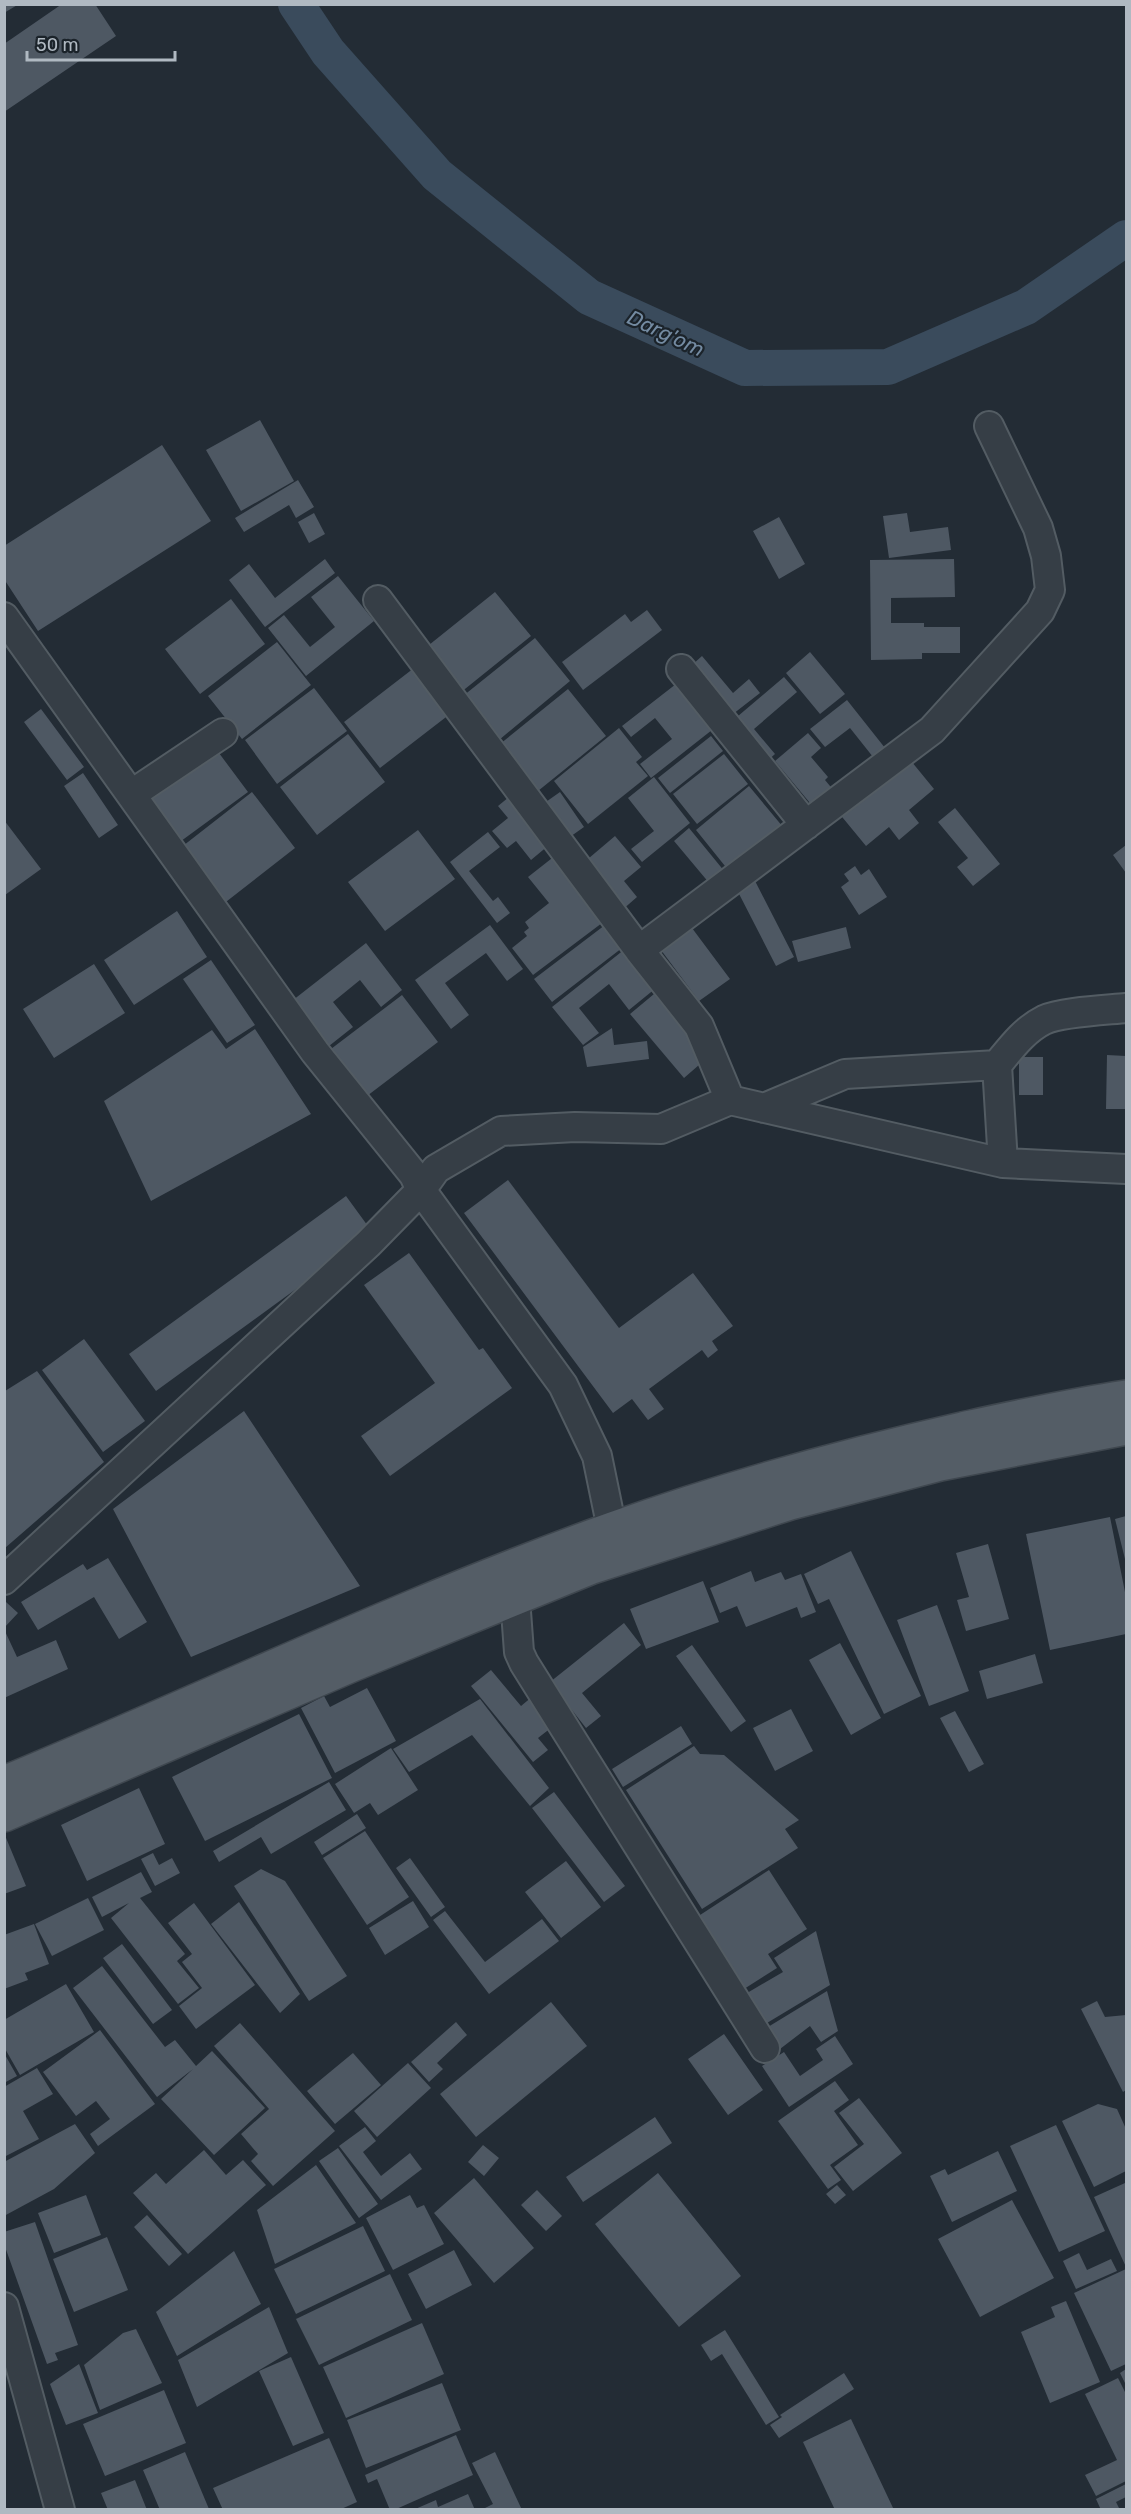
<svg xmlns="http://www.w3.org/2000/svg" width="1131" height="2514" font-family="Rubik,sans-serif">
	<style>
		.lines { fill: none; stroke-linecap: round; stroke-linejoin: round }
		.river { stroke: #3a4b5c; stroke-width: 36 }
		.building { fill: #4e5863 }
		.minor-casing { stroke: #535c63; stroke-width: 32 }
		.major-casing { stroke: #3f474f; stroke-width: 36 }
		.minor { stroke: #363e46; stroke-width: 28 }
		.major { stroke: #545d66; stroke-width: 33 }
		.labels { text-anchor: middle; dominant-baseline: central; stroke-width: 4.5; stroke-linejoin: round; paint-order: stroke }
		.water-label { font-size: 21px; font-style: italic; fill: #748ba2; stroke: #1b232a }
	</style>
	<rect width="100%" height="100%" fill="#232c35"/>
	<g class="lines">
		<path class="river" d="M296,4l32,48 109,123 152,122 156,71 143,-1 138,-60 100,-69"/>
	</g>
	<path class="building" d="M4,4h15l-15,9z
		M62,4h33l21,32 -112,76v-68z
		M260,420l34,61 -53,30 -35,-61z
		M162,445l49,76 -173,110 -34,-52v-33z
		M298,480l16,27 -18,11 -7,-13 -45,27 -9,-14z
		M314,513l11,21 -16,9 -11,-21z
		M907,513l3,19 38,-5 3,23 -62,8 -6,-42z
		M779,517l26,47 -26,15 -26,-48z
		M325,559l10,14 -70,54 -36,-47 20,-16 26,34z
		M954,559l1,38 -64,1v25h33v4h36v26h-38v6l-51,1 -1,-100z
		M338,576l36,45 -68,55 -38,-48 16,-13 26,32 25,-20 -24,-30z
		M495,592l36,44 -71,57 -36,-44z
		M231,599l34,45 -65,50 -35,-45z
		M647,610l15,20 -79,60 -21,-28 63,-48 6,8z
		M535,638l35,43 -71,59 -36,-44z
		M277,642l34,43 -69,54 -34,-43z
		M810,652l35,42 -25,20 -34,-41z
		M702,656l31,37 16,-14 11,14 -27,21 -41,-49z
		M414,668l36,46 -70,54 -36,-46z
		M784,677l13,15 -43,37 21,25 -9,8 -35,-40z
		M676,684l36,46 -61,48 -11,-14 32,-25 -17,-21 -24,19 -9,-11z
		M314,688l33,43 -70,53 -32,-44z
		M568,689l38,47 -68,55 -38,-47z
		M847,700l42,53 -12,9 -27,-34 -25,19 -15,-18z
		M41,709l43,58 -17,13 -43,-58z
		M619,728l23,29 -6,5 12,14 -60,48 -34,-43z
		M808,733l13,15 -10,9 17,20 -3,3 10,12 -20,17 -40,-48z
		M348,734l37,48 -68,53 -37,-48z
		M711,736l12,15 -53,42 -12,-15z
		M216,749l32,43 -71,52 -32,-43z
		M724,754l24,30 -51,40 -24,-30z
		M907,756l27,33 -25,21 10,13 -20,17 -10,-13 -23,19 -28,-34z
		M83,773l35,52 -19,13 -35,-52z
		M654,777l36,46 -48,39 -11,-13 23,-18 -26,-33z
		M749,786l34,41 -54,44 -33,-41z
		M252,792l43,56 -73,57 -43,-56z
		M560,792l24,35 -17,12 -24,-35z
		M509,797l40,48 -18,15 -15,-19 -9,7 -15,-17 16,-13 -10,-12z
		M955,808l45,56 -27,22 -16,-19 11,-9 -30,-36z
		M4,820l37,49 -36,26 -1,-1z
		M689,828l36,44 -15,12 -36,-43z
		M418,830l37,49 -70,52 -37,-49z
		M488,832l12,15 -31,24 24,30 5,-4 12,16 -13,10 -47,-61z
		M615,836l26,31 -17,14 13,16 -16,14 -39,-47z
		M1126,845v28l-13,-18z
		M556,855l50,65 -73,55 -21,-27 15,-12 -3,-4 5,-4 -4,-6 24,-19 -21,-26z
		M855,866l6,9 8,-6 18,28 -28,18 -18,-28 8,-6 -5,-7z
		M754,879l40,78 -18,9 -40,-78z
		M177,911l30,46 -73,48 -30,-45z
		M689,924l41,55 -31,22 -41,-55z
		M490,925l33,44 -16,12 -21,-28 -41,30 24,32 -18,14 -36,-49z
		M605,925l17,23 -70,54 -18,-23z
		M846,927l5,21 -53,14 -6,-21z
		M366,943l36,47 -21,17 -21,-27 -27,22 20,25 -29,23 -36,-46z
		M625,949l31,39 -27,22 -20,-26 -30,24 20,25 -16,12 -31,-38z
		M211,960l44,65 -28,18 -44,-64z
		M94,964l31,49 -71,45 -31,-49z
		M654,994l53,64 -23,20 -54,-64z
		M402,995l36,47 -75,57 -36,-47z
		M612,1028l2,17 33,-4 2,18 -62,8 -4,-20z
		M255,1029l56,85 -160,87 -47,-100 108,-71 14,19z
		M1107,1055l19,1v53h-20z
		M1019,1057h24v38h-24z
		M508,1180l111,148 74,-55 40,53 -21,15 6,9 -10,8 -6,-8 -53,39 15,20 -16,11 -16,-21 -19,14 -149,-200z
		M346,1196l27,37 -217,158 -27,-37z
		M409,1253l70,97 4,-2 29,40 -122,88 -29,-40 74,-53 -71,-98z
		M84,1339l61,82 -42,31 -61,-82z
		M37,1371l67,91 -99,86v-157z
		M244,1411l116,175 -169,71 -78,-148z
		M1126,1516v47l-11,-44z
		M1110,1517l16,80v37l-76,16 -24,-116z
		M988,1544l21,75 -43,12 -9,-31 12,-3 -13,-44z
		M851,1551l70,145 -37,18 -55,-115 -11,5 -14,-30z
		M108,1558l39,64 -28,17 -25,-42 -56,33 -17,-28 62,-38 4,6z
		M751,1571l4,11 26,-10 4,8 16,-6 15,38 -15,6 -4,-11 -51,20 -9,-21 -17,7 -10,-25z
		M703,1581l16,41 -73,27 -16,-40z
		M6,1602l12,11 -14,15v-25z
		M937,1605l32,86 -40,15 -32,-86z
		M624,1623l17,22 -59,48 19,23 -15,12 -36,-46z
		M4,1629l13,28 39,-17 12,29 -64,29z
		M840,1643l41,75 -30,17 -42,-75z
		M692,1645l54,76 -15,11 -55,-76z
		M1035,1654l8,29 -56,16 -8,-28z
		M491,1670l30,36 12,-10 23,28 -18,14 10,12 -15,12 -62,-76z
		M367,1688l29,53 -61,32 -34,-65 23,-12 6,11z
		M480,1699l69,89 -19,18 -58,-71 -63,37 -16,-23z
		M791,1709l22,42 -38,20 -22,-43z
		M955,1711l29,53 -15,8 -29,-54z
		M299,1714l33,64 -127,63 -33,-64z
		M681,1726l11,18 -69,43 -11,-18z
		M694,1746l6,8 24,1 75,65 -14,9 13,19 -96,61 -76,-119z
		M391,1748l27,42 -40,25 -8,-12 -16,10 -19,-29z
		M329,1782l17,28 -75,44 -10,-17 -42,25 -6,-11z
		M139,1788l26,56 -78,37 -26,-56z
		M554,1792l71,94 -21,16 -72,-94z
		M357,1814l9,14 -44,27 -8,-13z
		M365,1831l44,66 -42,28 -44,-67z
		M4,1833l22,53 -22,8z
		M153,1853l6,12 13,-7 8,15 -25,13 -14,-27z
		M410,1858l35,49 -14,10 -35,-49z
		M566,1861l35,46 -40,31 -36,-46z
		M261,1869l24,12 62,95 -38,25 -75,-115z
		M769,1870l38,59 -39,25 9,14 -33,21 -47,-72z
		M141,1872l11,20 -12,6 45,56 -8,7 22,27 -21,16 -67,-86 18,-15 -27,14 -10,-20z
		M88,1898l16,32 -52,26 -17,-32z
		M413,1901l16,26 -44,28 -16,-27z
		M239,1902l61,92 -20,19 -69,-89z
		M194,1903l61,82 -59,44 -17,-23 23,-18 -20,-26 10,-8 -24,-31z
		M445,1911l40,51 57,-43 17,22 -70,53 -56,-74z
		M34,1924l15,40 -24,9 3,7 -24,9v-54z
		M816,1931l14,54 -68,41 -20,-30 41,-24 -9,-14z
		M122,1944l50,66 -19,14 -50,-66z
		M102,1966l63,81 10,-7 21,26 16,-15 53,57 -51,47 -53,-56 32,-30 -36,28 -84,-109z
		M66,1984l28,48 -74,43 -16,-28v-27z
		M827,1991l11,40 -17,11 -11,-16 -30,23 -17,-19z
		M1097,2001l8,16 21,-2v75l-3,2 -42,-83z
		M551,2002l36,44 -111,91 -36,-43z
		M456,2022l11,13 -30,28 6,6 -14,13 -18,-20z
		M240,2023l95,108 -62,55 -22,-25 7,-7 -17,-20 28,-25 -55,-63z
		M100,2030l55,74 -57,42 -8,-12 20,-15 -14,-18 -20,15 -33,-44z
		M724,2034l39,56 -35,25 -40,-56z
		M835,2036l18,28 -64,43 -27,-41 22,-14 16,24 23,-16 -7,-11z
		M4,2053l13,23 -13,7z
		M353,2053l28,32 -46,39 -28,-33z
		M408,2063l23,25 -54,49 -23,-26z
		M37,2068l16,26 -30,17 16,28 -35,18v-70z
		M835,2081l14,19 -15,11 24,34 -28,20 11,15 -13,9 -50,-68z
		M859,2098l43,55 -49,38 -19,-24 30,-23 -25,-31z
		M1098,2104l19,5 9,20v42l-32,16 -32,-66z
		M655,2117l17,26 -89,59 -17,-25z
		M75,2124l20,29 -41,36 -50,27v-54z
		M1056,2125l49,106 -46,21 -49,-106z
		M365,2127l11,14 -13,11 18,24 29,-23 12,16 -41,31 -42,-54z
		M483,2145l16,13 -15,18 -16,-14z
		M338,2148l40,56 -19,14 -40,-57z
		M204,2150l22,25 17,-15 23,25 -78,69 -55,-61 23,-20 10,11z
		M998,2151l19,40 -65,31 -22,-46 15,-7 3,6z
		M316,2165l40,58 -81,41 -18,-54z
		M658,2173l83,103 -62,51 -84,-103z
		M474,2178l60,70 -40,35 -60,-70z
		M1125,2183l1,3v81l-32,-70z
		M837,2185l9,10 -11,9 -9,-10z
		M537,2190l25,26 -16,15 -25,-26z
		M86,2195l15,40 -47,18 -16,-40z
		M410,2195l7,13 7,-3 20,39 -51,26 -27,-52z
		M1012,2200l42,78 -74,39 -42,-78z
		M147,2215l35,39 -13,12 -35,-39z
		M35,2222l43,123 -23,8 3,7 -11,4 -43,-120v-12z
		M363,2226l22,45 -89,43 -22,-45z
		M107,2237l21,53 -54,22 -21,-53z
		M454,2250l18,35 -46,24 -18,-35z
		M234,2251l27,53 -84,52 -21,-44z
		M1079,2253l8,17 24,-11 6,12 -41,18 -13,-28z
		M1126,2269v95l-15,7 -37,-78z
		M390,2274l22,46 -93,45 -23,-46z
		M1066,2301l34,81 -50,21 -29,-71 34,-15 -4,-10z
		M269,2307l19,46 -91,54 -19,-47z
		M422,2323l22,51 -98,44 -23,-51z
		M136,2329l26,54 -62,27 -16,-45 39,-32z
		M725,2330l54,87 -13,8 -44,-71 -11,7 -10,-16z
		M291,2357l33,76 -31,13 -34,-75z
		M79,2364l19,49 -32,12 -16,-41z
		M1126,2369v16l-6,-12z
		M844,2373l10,16 -75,49 -9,-13 12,-8 -2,-2z
		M1118,2378l8,16v87l-30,15 -11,-21 32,-15 -32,-66z
		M442,2383l19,47 -95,38 -19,-48z
		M164,2390l22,53 -81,33 -22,-52z
		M851,2419l43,91h-59l-32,-68z
		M456,2435l17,40 -79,35h-4l-13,-31 -9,4 -3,-8z
		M329,2438l28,64 -18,8h-116l-10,-22z
		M185,2452l24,57 -49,1 -17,-40z
		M495,2452l27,58h-41l12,-6 -21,-41z
		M135,2480l12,30h-39l-7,-17z
		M1126,2484v13l-10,5 4,8h-19l-5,-11z
		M468,2494l7,16h-62l23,-10 2,7z"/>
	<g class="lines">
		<g class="minor-casing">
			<path id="minor" d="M378,600l261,350 60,76 31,74
				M4,617l311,435 99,123 7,15 142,195 34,71 15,73
				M681,669l125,156
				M132,794l91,-61
				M639,950l293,-220 108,-119 10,-21 -4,-34 -8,-28 -49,-102
				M997,1065l6,98
				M764,1108l81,-34 152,-9c14,-17 27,-35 47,-45 17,-8 63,-10 82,-12
				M4,1580l364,-336 53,-54 15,-21 65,-38 74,-4 86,2 69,-29 273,63 123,6
				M515,1598l4,54 5,11 241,385
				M4,2307l56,203"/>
		</g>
		<g class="major-casing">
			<path id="major" d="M4,1783c203,-84 401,-180 608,-254 114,-41 231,-73 350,-100 55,-12 109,-24 164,-32
				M4,1815l348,-150 240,-98 198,-64 150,-39 186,-36"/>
		</g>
		<use href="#minor" class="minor"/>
		<use href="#major" class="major"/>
	</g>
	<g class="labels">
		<g class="water-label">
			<text transform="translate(666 333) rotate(25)">Darg'om</text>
		</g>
	</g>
	<rect width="1131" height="2514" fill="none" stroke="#b0b9c2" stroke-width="12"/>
	<path d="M27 51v9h148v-9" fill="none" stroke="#b0b9c2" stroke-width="3"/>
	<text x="36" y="51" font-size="18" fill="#b0b9c2" stroke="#1b232a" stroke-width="4.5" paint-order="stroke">50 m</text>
</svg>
